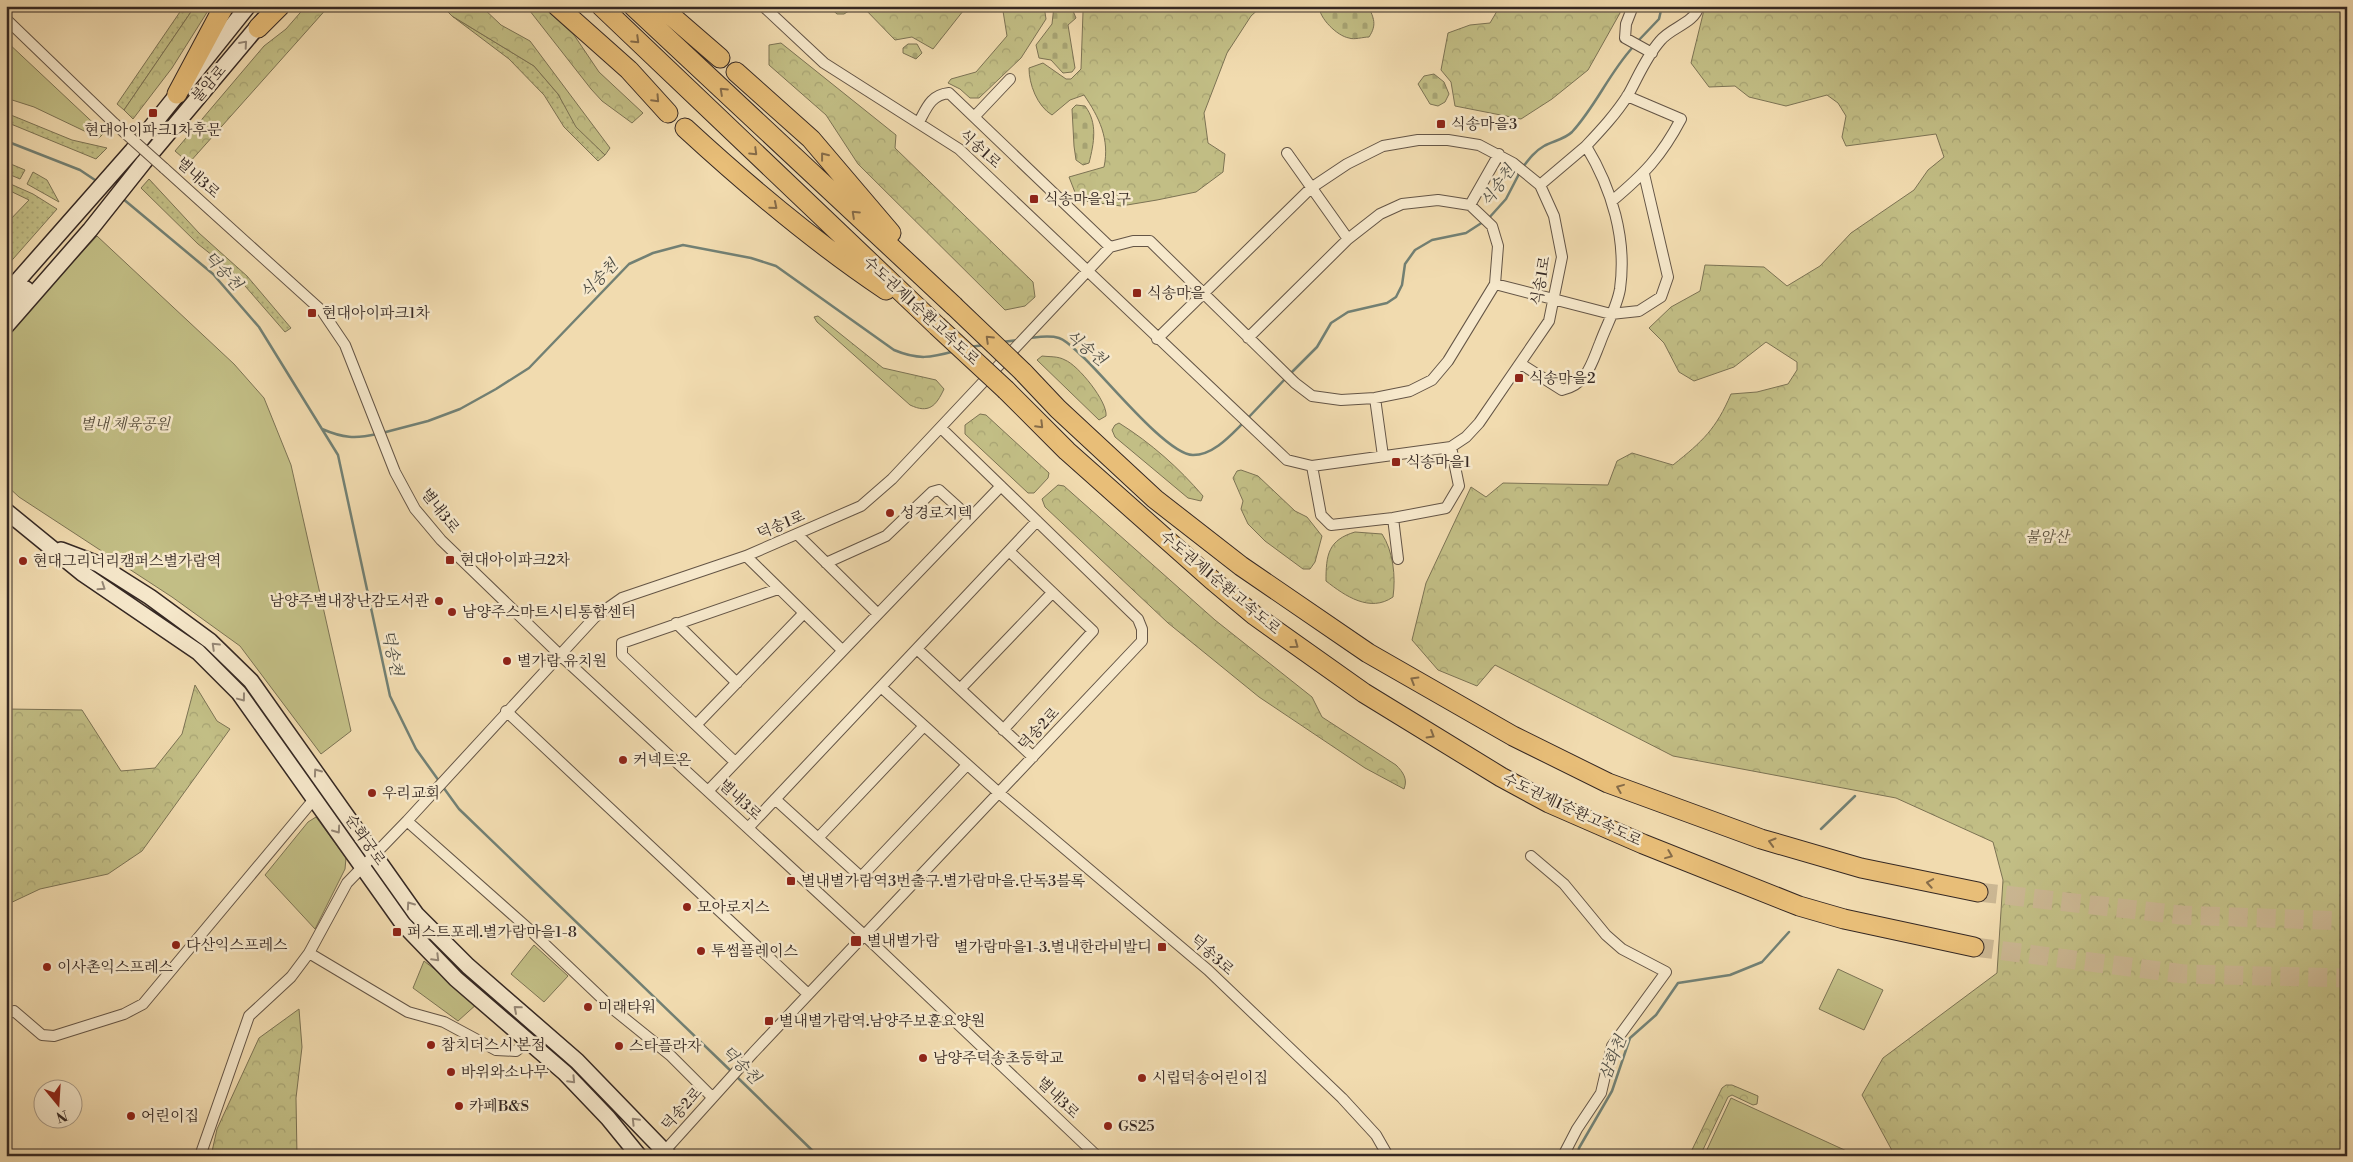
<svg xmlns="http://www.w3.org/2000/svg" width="2353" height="1162" font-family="'Libre Bodoni','Noto Serif KR',serif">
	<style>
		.grass { fill: url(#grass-dots); stroke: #7c7354 }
		.forest { fill: url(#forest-crowns); stroke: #7c7354 }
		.cemetery { fill: url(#cemetery-stones); stroke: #7c7354 }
		.green { fill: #c2be85; stroke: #7c7354 }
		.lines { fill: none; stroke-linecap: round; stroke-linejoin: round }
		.stream { stroke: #728074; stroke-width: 2.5 }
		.highway-tunnel { stroke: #cbb793; stroke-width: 19; stroke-dasharray: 19 9; stroke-linecap: butt }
		.street-casing { stroke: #645546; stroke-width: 12 }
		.secondary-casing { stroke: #352823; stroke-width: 18 }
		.highway-casing { stroke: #352823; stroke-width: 21 }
		.street { stroke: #f6e8cb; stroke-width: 10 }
		.secondary { stroke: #f6e8cb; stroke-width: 15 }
		.highway { stroke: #e8be78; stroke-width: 19 }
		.street-bridge-casing { stroke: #645546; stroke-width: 12; stroke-linecap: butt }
		.highway-bridge-casing { stroke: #352823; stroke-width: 21; stroke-linecap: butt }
		.street-bridge { stroke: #f6e8cb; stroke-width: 10 }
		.highway-bridge { stroke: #e8be78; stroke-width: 19 }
		.oneway { stroke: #866c49 }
		.oneway2 { stroke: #968877 }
		.poi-dot { fill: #8f2418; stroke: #f6e8cb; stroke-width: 2 }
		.labels { text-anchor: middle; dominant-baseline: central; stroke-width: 5; stroke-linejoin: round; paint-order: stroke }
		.street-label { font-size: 15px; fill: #352823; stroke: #f6e8cb }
		.poi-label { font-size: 15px; fill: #352823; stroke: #f6e8cb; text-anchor: start }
		.park-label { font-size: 15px; font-style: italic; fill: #584e3c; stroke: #f6e8cb }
		.water-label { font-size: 16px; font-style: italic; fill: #4e4d45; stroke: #f6e8cb }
	</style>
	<defs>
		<pattern id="grass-dots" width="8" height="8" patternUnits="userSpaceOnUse" patternTransform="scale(1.25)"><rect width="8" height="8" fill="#c2be85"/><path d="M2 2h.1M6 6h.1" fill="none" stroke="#a7a373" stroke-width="1.8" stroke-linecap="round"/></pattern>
		<pattern id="forest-crowns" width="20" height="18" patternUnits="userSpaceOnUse" patternTransform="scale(1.25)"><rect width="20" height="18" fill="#c2be85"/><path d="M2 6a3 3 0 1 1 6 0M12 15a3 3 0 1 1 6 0" fill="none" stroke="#a7a373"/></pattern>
		<pattern id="cemetery-stones" width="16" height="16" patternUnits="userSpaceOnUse" patternTransform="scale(1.25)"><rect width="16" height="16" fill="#c2be85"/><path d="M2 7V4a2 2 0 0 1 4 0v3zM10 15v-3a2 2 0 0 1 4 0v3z" fill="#a7a373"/></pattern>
	</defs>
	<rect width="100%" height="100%" fill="#f1dbaf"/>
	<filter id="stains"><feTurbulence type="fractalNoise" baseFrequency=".004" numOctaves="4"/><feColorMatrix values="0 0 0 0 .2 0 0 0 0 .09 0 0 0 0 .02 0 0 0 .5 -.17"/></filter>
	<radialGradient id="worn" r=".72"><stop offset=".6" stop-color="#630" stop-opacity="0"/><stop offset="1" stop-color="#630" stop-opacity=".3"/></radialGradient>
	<path class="grass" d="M184,6h11l-71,104 -7,-6z
		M452,16l82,50 24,28 19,33 28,28 -7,6 -34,-34 -20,-32 -35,-36z
		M6,113l66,27 35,8 -11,11 -90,-37z
		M6,162l19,8 -5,9 -14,-6z
		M33,172l14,8 12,22 -32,-18z
		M149,179l50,54 48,43 44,52 -6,4 -53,-61 -34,-27 -57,-56z
		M6,182l27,12 24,15 -51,58v-43l23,-24 -23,-11z"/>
	<path class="forest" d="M195,6h16l-39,62 -39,51 -9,-9z
		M306,6h23l-140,157 -14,-12 89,-105 22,-17z
		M442,6h39l20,19 29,16 80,107 -5,7 -29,-28 -18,-33 -24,-28 -82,-50z
		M526,6h16l32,29 25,37 44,41 -11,10 -30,-22 -11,-12z
		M862,6h105l-34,43 -21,-12 -17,3z
		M997,6h47l2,13 -25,39 -42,40h-9l-10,-9 -12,-6 3,-4 25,-7 31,-36 -4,-25z
		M1077,6h185l-11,10 -24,37 -23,60 4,30 17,11 -2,18 -27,20 -39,8 -36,6 -43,-6 -9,-23 35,-10c6,-28 -5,-50 -20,-72l-14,5 -18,15c-15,-9 -23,-31 -23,-47l14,-5 23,16h5l10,-10 2,-57z
		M1500,6h120v7l-32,57 -36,29 -31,20 -66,-13 -4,-24 -10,-12 7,-37 22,-8 20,-2z
		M1705,6h642v1150h-452l-33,-61 21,-37 114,-85 6,-93 -10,-38 -97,-44 -223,-42 -178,-91 -18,21 -39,-16 -26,-30 14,-57 45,-96 15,10 17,-14 105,2 9,-24 15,-8 41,12c30,-24 43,-36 58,-71l26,-2 31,-8 9,-14v-8l-31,-20 -32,25 -40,14 -15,-9 -15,-29 -15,-15 22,-21 29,-16 5,-26 59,2 23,19 33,-20 31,-33 63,-43 14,-20 16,-13 -8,-23 -90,12 -4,-9 4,-21 -8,-13 -11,-8 -41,11 -37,-9 -14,-11 -26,1 -18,-24z
		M781,43l115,92 -1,13 138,134 2,15 -10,9 -20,4 -147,-146 -32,-49 -57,-50v-20z
		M818,316l65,52 53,12 8,9c-8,17 -15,25 -34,16l-93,-83 -3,-5z
		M1042,356c8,1 16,0 23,4 13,5 43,42 41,56l-7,4 -62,-60z
		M980,414l6,1 63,58 -1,5 -14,15h-6l-63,-59v-9z
		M1119,423c32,20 60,45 84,73l-2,5 -13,-3 -73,-61 -3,-7 3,-5z
		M1241,470l17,6 37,35 12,6 15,19 -7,26 -5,7h-7l-38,-28 -17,-17 -7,-15 2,-8 -10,-23 4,-7z
		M1058,485l6,1 151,134 97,77 10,20 74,48c7,7 12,14 8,24l-39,-21 -106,-71 -91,-74 -123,-116 -3,-8z
		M1355,532l27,2c11,17 14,42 11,63 -23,16 -48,-1 -67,-16 0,-26 2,-41 29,-49z
		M195,685l22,36 13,8 -88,122 -34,23 -68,15 -34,16v-196l76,1 39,61 34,-3 27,-34z
		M299,1009l3,38 -6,51 1,58h-86l6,-27 42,-91z
		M1726,1085h6l26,11 -1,8 -4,1 -21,-10 -4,2 -28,59h-11l33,-68z"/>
	<path class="cemetery" d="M828,6h24v3l-8,5h-7z
		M1054,6h17l5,12 -8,7 7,43 -3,4 -9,1 -12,-13 -12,-2 -3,-13 16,-21z
		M1319,6h49c6,12 9,19 1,31 -6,0 -15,3 -20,1 -12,-2 -30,-20 -30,-32z
		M908,44h9l5,9 -6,6 -13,-6v-5z
		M1434,74l10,8 5,12 -4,8 -7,4 -8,-2 -12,-20 6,-8z
		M1076,105l9,1c13,17 9,37 4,57l-6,2 -7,-5 -2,-14 -2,-37z"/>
	<path class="green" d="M6,41l98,92 -5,5 -65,-31 -28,-9z
		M97,236l137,128 30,34 27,67 60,266 -30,23 -81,-108 -68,-49 -153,-100 -13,-12v-151z
		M316,817l30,41 -1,11 -30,60 -50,-54 43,-53z
		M534,945l34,31 -24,26 -33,-28z
		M424,961l54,42 -20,18 -45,-33z
		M1838,969l45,21 -19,40 -45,-21z
		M1731,1098l120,55 -1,3h-146z"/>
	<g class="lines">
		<path class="stream" d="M1638,41l21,-22 3,-13
			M6,141l74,29 18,12
			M1523,167c6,-8 12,-16 21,-21 9,-5 21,-7 28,-14 24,-26 37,-59 61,-85
			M122,198l91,76 46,53 79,128 52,241 26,53 23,32
			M1488,219l18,-20 14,-27
			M1029,338c10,-1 20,-3 30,0 9,3 17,13 24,19 22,20 84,98 110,98 20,0 37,-19 50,-32
			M1002,342l17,-2
			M970,347l14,-2
			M1290,374l27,-27 14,-24 17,-11 39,-9 9,-6 6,-12 3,-21 10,-14 17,-10 34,-7 17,-11
			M1247,419l39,-41
			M322,429c21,9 33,10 55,5
			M382,433l46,-12 32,-12 36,-20 33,-21 100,-104 24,-11 30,-8 68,13 25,8 118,84c24,10 36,8 61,1
			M443,787l16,22 274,264
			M1821,829l34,-33
			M737,1077l81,79
			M1577,1156l2,-8 33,-57 18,-53 26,-23 22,-32 52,-8 32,-13 27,-30"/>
		<path class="highway-tunnel" d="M1978,892l203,23 166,6
			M1974,947l210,27 163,4"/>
		<g class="street-casing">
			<path id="street" d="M763,6l61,57 135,86 328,311 25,6 139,-19 15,-10 13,-14 70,-102 13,-64 -8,-41 -14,-31 -27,-22 -34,-18 -31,-5h-30l-35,6 -36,18 -36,24 -154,151
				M1633,6l-7,18 -1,14 27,15
				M6,19l109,105
				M975,116l35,-37
				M919,122c8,-15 12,-27 30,-29l161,154
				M1586,146c15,-16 30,-32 42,-51 10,-18 18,-38 32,-54 11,-14 34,-17 39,-35
				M1287,153l61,86
				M164,168l158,143 23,34 50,127 20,37 26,31 118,114 305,281 233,221
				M1612,201c32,-27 49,-44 69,-82l-54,-23
				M1470,205l29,-51
				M1495,284l116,30 28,-3 22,-14 7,-20 -24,-103
				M1521,364l41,26c25,-6 29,-25 38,-47 6,-17 17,-36 20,-54 7,-50 -8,-100 -34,-143l-46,39
				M1375,398l8,58
				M1312,466l9,49 10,10 62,-7 53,-10 13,-22 -8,-39
				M1393,518l5,41
				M797,534l81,80
				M746,556l96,94
				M826,563l60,-27 46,-44 7,-2 31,28
				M676,623l61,60
				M917,649l116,108
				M881,687l118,106 209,177 134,128 34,37 12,21
				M960,689l92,-96
				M506,711l302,283
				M696,725l107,-111
				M1003,730l90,-99 -84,-80
				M735,762l-113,-107v-12l156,-54
				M708,791l293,-305
				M775,799l86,78 106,-112
				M407,821l124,110 82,78 57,46 42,42
				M748,828l289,-307
				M818,838l106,-112
				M1531,856l33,28 42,51 16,14 44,23 -54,74 -11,47 -24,36 -14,27
				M309,953l38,-70 60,-62 188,-204 27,-19 124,-42 115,-50 31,-27 218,-232 23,-6h17l143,140 2,2 17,13 29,4 34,-2 35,-7 22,-11 16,-19 47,-77 3,-38 -6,-20 -22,-21 -32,-5 -36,4 -22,10 -32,25 -100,99
				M6,1014l8,-3 28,24 12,1 70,-22 19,-10 172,-206
				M661,1155l92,-102 389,-412v-12l-4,-10 -197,-191
				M200,1156l49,-140 42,-39 18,-24 99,59 36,10 52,28 20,1 13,-10"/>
		</g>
		<g class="secondary-casing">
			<path id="secondary" d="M6,294l126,-143 116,-145
				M6,310l20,-21
				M6,326l84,-96 54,-68 120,-143
				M6,511l76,62 116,79 41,41 164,231 53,55 109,94 43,45 31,38
				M61,550l37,14 52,33 60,44 41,40 165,233 52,52 109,95 92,95"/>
		</g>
		<g class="highway-casing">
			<path id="highway" d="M557,6l72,64 39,43
				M601,6l336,320
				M633,6l321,300
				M660,6l60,52
				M258,28l22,-22
				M736,72l75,67 80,94
				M177,94l47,-88
				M685,128c63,58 129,114 201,162
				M1023,372l35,37 97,90 86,67 127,87 145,83 95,47 153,56 100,29 117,24
				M1006,390l61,61 144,128 43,36 110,78 137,84 48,26 94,41 156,62 45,13 130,28"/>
		</g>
		<use href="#street" class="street"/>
		<use href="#secondary" class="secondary"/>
		<use href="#highway" class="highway"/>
		<g class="street-bridge-casing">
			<path id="street-bridge" d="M115,124l49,44"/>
		</g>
		<g class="highway-bridge-casing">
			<path id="highway-bridge" d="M954,306l69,66
				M937,326l69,64"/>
		</g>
		<use href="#street-bridge" class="street-bridge"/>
		<use href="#highway-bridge" class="highway-bridge"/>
	</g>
	<defs><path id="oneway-chevron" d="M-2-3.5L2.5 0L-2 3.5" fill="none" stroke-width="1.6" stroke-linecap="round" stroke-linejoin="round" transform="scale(1.25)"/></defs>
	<g class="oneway">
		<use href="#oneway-chevron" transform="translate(636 40) rotate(44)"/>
		<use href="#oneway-chevron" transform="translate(723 91) rotate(-137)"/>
		<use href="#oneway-chevron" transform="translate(656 99) rotate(47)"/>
		<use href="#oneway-chevron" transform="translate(754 152) rotate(44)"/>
		<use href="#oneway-chevron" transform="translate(824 156) rotate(-128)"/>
		<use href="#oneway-chevron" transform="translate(774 206) rotate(40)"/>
		<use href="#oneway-chevron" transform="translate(855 214) rotate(-137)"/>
		<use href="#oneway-chevron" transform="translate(989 339) rotate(-136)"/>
		<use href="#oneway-chevron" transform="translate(1040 425) rotate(45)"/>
		<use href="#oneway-chevron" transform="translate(1295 645) rotate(36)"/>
		<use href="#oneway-chevron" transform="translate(1414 680) rotate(-149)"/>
		<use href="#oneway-chevron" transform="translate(1431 735) rotate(31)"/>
		<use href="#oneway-chevron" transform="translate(1620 788) rotate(-158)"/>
		<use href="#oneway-chevron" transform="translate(1772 842) rotate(-164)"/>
		<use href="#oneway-chevron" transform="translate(1669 855) rotate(22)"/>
		<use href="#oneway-chevron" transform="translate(1930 883) rotate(-170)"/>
	</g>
	<g class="oneway2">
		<use href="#oneway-chevron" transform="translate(244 44) rotate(-49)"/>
		<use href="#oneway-chevron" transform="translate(102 587) rotate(34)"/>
		<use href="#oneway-chevron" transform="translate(215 646) rotate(-136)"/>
		<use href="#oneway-chevron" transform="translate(242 698) rotate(53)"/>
		<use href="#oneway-chevron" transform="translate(317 772) rotate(-126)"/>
		<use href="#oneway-chevron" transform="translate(337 830) rotate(55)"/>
		<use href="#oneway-chevron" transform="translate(410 905) rotate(-125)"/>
		<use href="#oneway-chevron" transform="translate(436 958) rotate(45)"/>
		<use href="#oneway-chevron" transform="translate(517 1009) rotate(-139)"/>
		<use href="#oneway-chevron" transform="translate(572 1080) rotate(46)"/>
		<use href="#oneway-chevron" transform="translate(635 1121) rotate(-134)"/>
	</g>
	<g class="poi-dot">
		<rect x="148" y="108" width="10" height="10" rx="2.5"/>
		<rect x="1436" y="119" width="10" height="10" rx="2.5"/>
		<rect x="1029" y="194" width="10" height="10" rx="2.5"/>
		<rect x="1132" y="288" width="10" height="10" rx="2.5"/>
		<rect x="307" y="308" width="10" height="10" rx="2.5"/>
		<rect x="1514" y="373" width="10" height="10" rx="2.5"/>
		<rect x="1391" y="457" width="10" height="10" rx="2.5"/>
		<circle cx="890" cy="513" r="5"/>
		<rect x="445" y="555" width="10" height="10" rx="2.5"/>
		<circle cx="23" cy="561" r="5"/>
		<circle cx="439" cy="601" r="5"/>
		<circle cx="452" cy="612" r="5"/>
		<circle cx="507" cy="661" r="5"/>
		<circle cx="623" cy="760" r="5"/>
		<circle cx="372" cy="793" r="5"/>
		<rect x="786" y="876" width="10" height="10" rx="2.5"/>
		<circle cx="687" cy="907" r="5"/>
		<rect x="392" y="927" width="10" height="10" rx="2.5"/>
		<rect x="850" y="935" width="12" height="12" rx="2.5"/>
		<circle cx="176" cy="945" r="5"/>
		<rect x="1157" y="942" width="10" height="10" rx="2.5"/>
		<circle cx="701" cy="951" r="5"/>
		<circle cx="47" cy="967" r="5"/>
		<circle cx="588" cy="1007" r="5"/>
		<rect x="764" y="1016" width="10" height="10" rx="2.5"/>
		<circle cx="431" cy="1045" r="5"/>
		<circle cx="619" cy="1046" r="5"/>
		<circle cx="923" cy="1058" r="5"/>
		<circle cx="451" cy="1072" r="5"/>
		<circle cx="1142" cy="1078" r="5"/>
		<circle cx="459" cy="1106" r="5"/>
		<circle cx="131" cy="1116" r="5"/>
		<circle cx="1108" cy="1126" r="5"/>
	</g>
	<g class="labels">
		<g class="street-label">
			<text transform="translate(209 84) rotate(-49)">불암로</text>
			<text transform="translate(980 149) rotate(42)">식송1로</text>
			<text transform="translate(198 178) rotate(42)">별내3로</text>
			<text transform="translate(1541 281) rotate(-80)">식송1로</text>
			<text transform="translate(921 311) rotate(43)">수도권제1순환고속도로</text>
			<text transform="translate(440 511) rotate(52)">별내3로</text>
			<text transform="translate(781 525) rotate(-23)">덕송1로</text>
			<text transform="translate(1220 583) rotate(40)">수도권제1순환고속도로</text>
			<text transform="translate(1039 729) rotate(-47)">덕송2로</text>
			<text transform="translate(740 800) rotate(43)">별내3로</text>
			<text transform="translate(1572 810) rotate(25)">수도권제1순환고속도로</text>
			<text transform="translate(365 840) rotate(55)">순화궁로</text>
			<text transform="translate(1212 955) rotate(42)">덕송3로</text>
			<text transform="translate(1058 1098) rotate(44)">별내3로</text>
			<text transform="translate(682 1109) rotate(-48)">덕송2로</text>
		</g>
		<g class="poi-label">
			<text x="1451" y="124">식송마을3</text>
			<text x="153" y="130" text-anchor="middle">현대아이파크1차후문</text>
			<text x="1044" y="199">식송마을입구</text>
			<text x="1147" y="293">식송마을</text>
			<text x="322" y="313">현대아이파크1차</text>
			<text x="1529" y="378">식송마을2</text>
			<text x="1406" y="462">식송마을1</text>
			<text x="900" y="513">성경로지텍</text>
			<text x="460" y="560">현대아이파크2차</text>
			<text x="33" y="561">현대그리너리캠퍼스별가람역</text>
			<text x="429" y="601" text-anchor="end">남양주별내장난감도서관</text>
			<text x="462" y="612">남양주스마트시티통합센터</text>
			<text x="517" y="661">별가람 유치원</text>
			<text x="633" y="760">커넥트온</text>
			<text x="382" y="793">우리교회</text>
			<text x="801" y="881">별내별가람역3번출구.별가람마을.단독3블록</text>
			<text x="697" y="907">모아로지스</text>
			<text x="407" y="932">퍼스트포레.별가람마을1-8</text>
			<text x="867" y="941">별내별가람</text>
			<text x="186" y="945">다산익스프레스</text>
			<text x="1152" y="947" text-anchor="end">별가람마을1-3.별내한라비발디</text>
			<text x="711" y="951">투썸플레이스</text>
			<text x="57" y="967">이사촌익스프레스</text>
			<text x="598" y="1007">미래타워</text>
			<text x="779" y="1021">별내별가람역.남양주보훈요양원</text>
			<text x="441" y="1045">참치더스시 본점</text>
			<text x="629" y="1046">스타플라자</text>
			<text x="933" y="1058">남양주덕송초등학교</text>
			<text x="461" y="1072">바위와소나무</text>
			<text x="1152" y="1078">시립덕송어린이집</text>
			<text x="469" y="1106">카페B&amp;S</text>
			<text x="141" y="1116">어린이집</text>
			<text x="1118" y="1126">GS25</text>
		</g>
		<g class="park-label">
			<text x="125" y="424">별내 체육공원</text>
			<text x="2047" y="537">불암산</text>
		</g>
		<g class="water-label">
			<text transform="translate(1498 186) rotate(-55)">식송천</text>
			<text transform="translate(223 271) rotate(46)">덕송천</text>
			<text transform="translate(599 279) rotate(-46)">식송천</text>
			<text transform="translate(1086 348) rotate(39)">식송천</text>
			<text transform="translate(392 653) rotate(78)">덕송천</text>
			<text transform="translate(1613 1058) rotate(-68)">삼화천</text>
			<text transform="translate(741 1065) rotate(44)">덕송천</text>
		</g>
	</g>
	<rect width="2353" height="1162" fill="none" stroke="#f1dbaf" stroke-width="25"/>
	<rect x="8" y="8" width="2338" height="1147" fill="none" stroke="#352823" stroke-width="2.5"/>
	<rect x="12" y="12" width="2328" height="1137" fill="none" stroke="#352823"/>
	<g transform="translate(58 1104) rotate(162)"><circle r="24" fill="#f6e8cb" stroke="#a99b88"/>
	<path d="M0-4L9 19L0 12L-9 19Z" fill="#8f2418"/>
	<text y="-8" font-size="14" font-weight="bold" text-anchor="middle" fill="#352823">N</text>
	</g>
	<rect width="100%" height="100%" filter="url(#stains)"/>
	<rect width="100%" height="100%" fill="url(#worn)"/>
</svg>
